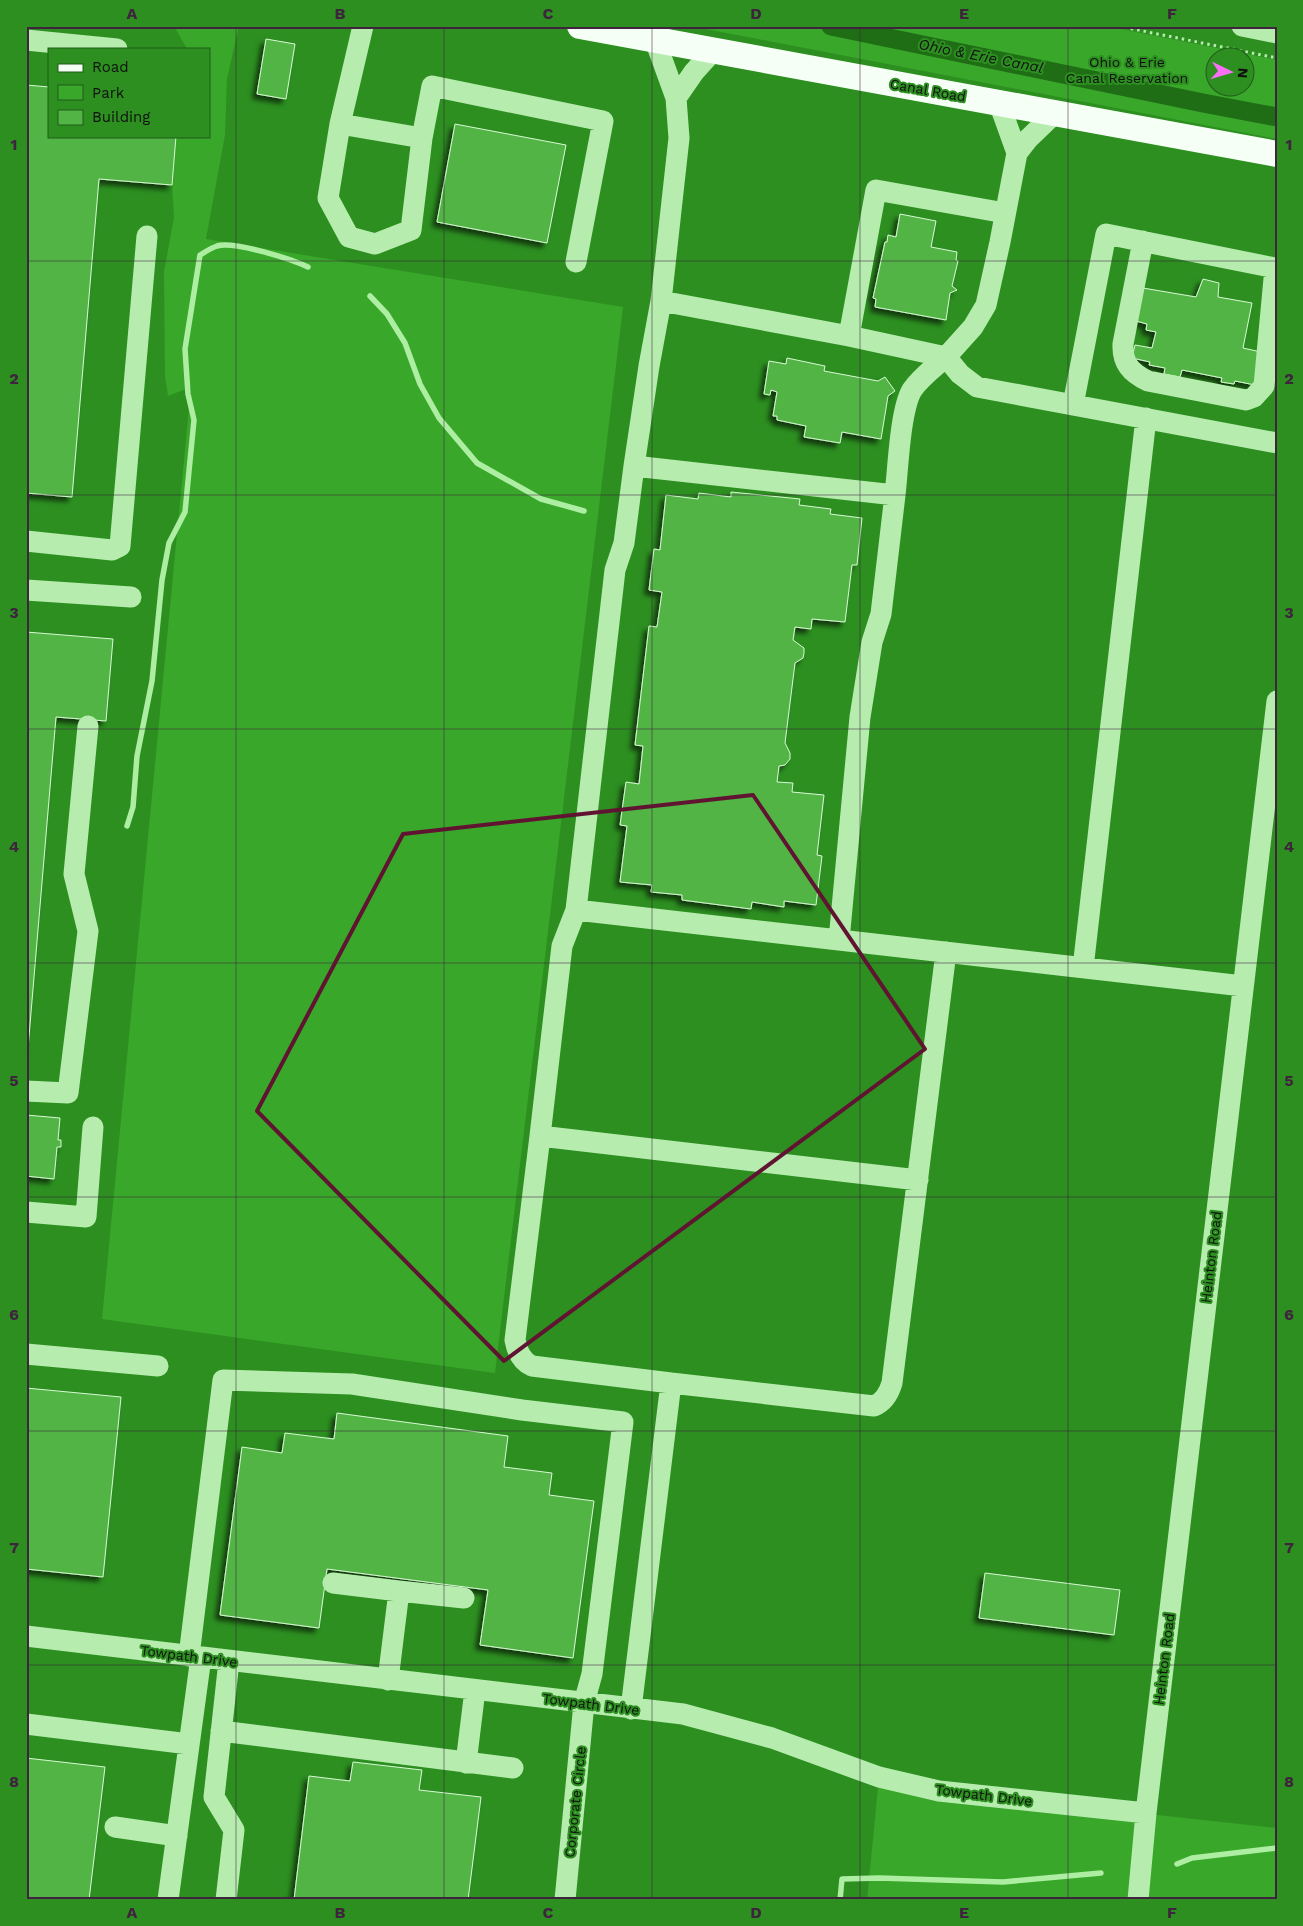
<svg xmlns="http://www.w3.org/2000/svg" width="1303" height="1926" font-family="'Work Sans',sans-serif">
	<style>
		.green { fill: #39a72a; fill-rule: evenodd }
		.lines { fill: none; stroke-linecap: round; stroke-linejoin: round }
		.stream { stroke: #adeea3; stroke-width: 5.5 }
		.canal { stroke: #1f6e16; stroke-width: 19 }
		.building { fill: #51b445; stroke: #d9f9d5; filter: url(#shadow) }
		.path { stroke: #b7ecaf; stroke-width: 3; stroke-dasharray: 2.5 4; stroke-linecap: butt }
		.minor { stroke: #b7ecaf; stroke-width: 21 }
		.major { stroke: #f6fff5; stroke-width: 26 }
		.marked { fill: none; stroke: #611432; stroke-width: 4; stroke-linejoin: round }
		.grid { fill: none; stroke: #3f243e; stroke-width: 1; stroke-opacity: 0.55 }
		.labels { text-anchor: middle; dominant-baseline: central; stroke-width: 4; stroke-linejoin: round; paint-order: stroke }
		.park-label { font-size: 14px; fill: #111; stroke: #2c8f20 }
		.street-label { font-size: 14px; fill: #111; stroke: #2c8f20 }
		.water-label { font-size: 15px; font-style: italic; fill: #111; stroke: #2c8f20 }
		.neatline { fill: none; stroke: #3f243e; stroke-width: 2 }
		.grid-label { font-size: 16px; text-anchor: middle; font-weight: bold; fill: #3f243e }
	</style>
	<defs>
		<filter id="shadow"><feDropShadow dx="-4.5" dy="4.5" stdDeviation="2.5" flood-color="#0009"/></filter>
	</defs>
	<rect width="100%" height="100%" fill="#2c8f20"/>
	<path class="green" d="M174,26h65l-12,53 -2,56 -19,104 417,68 -128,1066 -393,-54 89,-932 -23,9 -3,-20 -1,-104 10,-55 -2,-32 4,-49h33v-87h-22z
		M690,26h416l171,34v79zM1216,58h30v30h-30z
		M879,1777l60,14 338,37v72h-410z"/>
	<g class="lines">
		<path class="stream" d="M370,296l17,18 18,29 15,41 19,34 38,45 64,36 43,12
			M127,826l6,-19 4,-51 15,-75 10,-101 7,-37 16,-31 9,-92 -6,-26 -3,-45 15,-94c5,-3 11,-7 17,-9 18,-5 74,13 91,21
			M1177,1864l15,-6 85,-10
			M840,1900l2,-21 37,-1 124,4 98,-9"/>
		<path class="canal" d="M831,26l372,77 74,14"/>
	</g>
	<path class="building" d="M266,39l29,5 -9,55 -29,-5z
		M26,85l23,2v49h127l-4,49 -73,-6 -27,318 -46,-4z
		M455,124l111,21 -19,98 -110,-21z
		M900,214l36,7 -5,26 26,5 -1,8 2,1 -6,25 5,4 -7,3 -4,27 -71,-13 1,-8 -3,-1 12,-56h2l1,-7 8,2z
		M1203,279l16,4 -1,14 34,6 -9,45 18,4 -6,33 -20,-4 -1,3 -13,-2 1,-4 -40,-8 -2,7 -16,-3 1,-6 -16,-3 1,-3 -18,-4 3,-13 17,3 4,-16 -10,-2 1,-6 -11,-3 7,-33 53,9z
		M787,358l38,8 -1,5 54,10 7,-4 10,14 -7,5 -7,43 -39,-7 -2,11 -36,-6 2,-11 -29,-6v-4h-4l4,-24 -6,-2 -1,5 -6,-1 5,-33 17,3z
		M731,492l69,7 -1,6 32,4 -1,5 32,4 -5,47h-5l-7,57 -33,-3 -1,10 -16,-2 -2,13 11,8v5l-1,5 -8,5 -10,80 5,10v6l-5,6 -6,1 -2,16 16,1 -1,9 32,3 -7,60 5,1 -6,49 -32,-4v6l-32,-5 -1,7 -69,-9v-5l-31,-3 1,-7 -32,-3 7,-56 -7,-1 6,-43 13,2 4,-38 -8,-1 14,-119 8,1 5,-35 -13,-2 5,-41 6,1 6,-55 32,4 1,-6 32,4z
		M26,632l87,7 -7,82 -50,-4 -29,343z
		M26,1115l34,3 -2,22h3v7h-4l-3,32 -28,-3z
		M26,1388l95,9 -18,180 -77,-8z
		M337,1413l171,23 -4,31 48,6 -3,22 45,6 -21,157 -93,-13 8,-55 -161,-21 -8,59 -99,-13 22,-168 40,6 3,-20 49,6z
		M985,1573l135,17 -6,45 -135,-17z
		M26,1758l79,9 -16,133h-63z
		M353,1762l69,8 -3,20 62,7 -13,103h-174l15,-124 41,5z"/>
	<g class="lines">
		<path class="path" d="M1118,26l159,32"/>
		<path class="minor" d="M1242,26l35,7
			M26,40l91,9
			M655,40l21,58 3,40 -18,163 188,35
			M676,98l18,-26 19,-21
			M999,103l18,50
			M1055,113l-27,26 -11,14 -17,89 -14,63 -13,22 -27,30 14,17 17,13 300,56
			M340,124l82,14 -11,92 -36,14 -26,-7 -21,-39 12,-74 23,-98
			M422,138l10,-52 171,35 -27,141
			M661,301l-12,65 -15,100 261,29c3,-25 5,-85 17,-105 9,-13 23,-23 34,-33
			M946,357l-97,-21 27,-146 129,23
			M1073,405l33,-171 169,34 -11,118 -10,11 -8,3 -98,-19c-17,-8 -26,-18 -25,-37l20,-103
			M895,495l-14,119 -9,28 -12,75 -21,223 404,46
			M26,541l86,9 8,-4 27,-310
			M26,590l105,7
			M576,910l39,-340 9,-27 10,-77
			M1083,968l63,-550
			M26,1091l42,2 20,-162 -14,-57 14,-148
			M540,1136l22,-190 14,-36 263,30
			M26,1212l60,5 7,-90
			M26,1354l132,12
			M671,1383l-139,-17c-11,-5 -15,-15 -17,-26l25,-204 378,44
			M333,1583l66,8
			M26,1636l657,78 89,24 107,39 60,14 207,22
			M189,1656l34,-276 129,4 170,26 101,12 -31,252 -8,29 -19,197
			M388,1680l11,-89 65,7
			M631,1709l40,-326 203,23c10,-4 15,-13 18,-23l54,-431
			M26,1724l163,20
			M221,1731l292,37
			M466,1763l9,-73
			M115,1827l62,9
			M168,1900l33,-243
			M226,1900l8,-70 -20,-33 15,-136
			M1138,1900l8,-87 131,-1112"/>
		<path class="major" d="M580,26l697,128"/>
	</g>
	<path class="marked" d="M753,795l172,254 -421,312 -247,-250 146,-277z"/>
	<path class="grid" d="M236,26v1874M444,26v1874M652,26v1874M860,26v1874M1068,26v1874M26,261h1251M26,495h1251M26,729h1251M26,963h1251M26,1197h1251M26,1431h1251M26,1665h1251"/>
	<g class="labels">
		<g class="park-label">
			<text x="1127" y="62">Ohio &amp; Erie<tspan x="1127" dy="16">Canal Reservation</tspan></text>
		</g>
		<g class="street-label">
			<text transform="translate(928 90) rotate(10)">Canal Road</text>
			<text transform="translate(1211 1257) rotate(-83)">Heinton Road</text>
			<text transform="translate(189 1656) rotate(7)">Towpath Drive</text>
			<text transform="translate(1164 1659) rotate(-83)">Heinton Road</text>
			<text transform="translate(591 1704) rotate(7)">Towpath Drive</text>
			<text transform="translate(984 1795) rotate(7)">Towpath Drive</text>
			<text transform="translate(575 1802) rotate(-84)">Corporate Circle</text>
		</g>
		<g class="water-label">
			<text transform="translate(981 56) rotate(11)">Ohio &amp; Erie Canal</text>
		</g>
	</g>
	<rect width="1303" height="1926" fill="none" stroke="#2c8f20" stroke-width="55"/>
	<rect x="48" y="48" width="162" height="90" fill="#2c8f20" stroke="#215d1a"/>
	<rect x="58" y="64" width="25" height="8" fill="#f6fff5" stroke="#215d1a"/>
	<text x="92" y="72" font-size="15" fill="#111111">Road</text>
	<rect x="58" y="85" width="25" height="15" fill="#39a72a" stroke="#215d1a"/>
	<text x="92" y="98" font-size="15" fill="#111111">Park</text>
	<rect x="58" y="110" width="25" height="15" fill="#51b445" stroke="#215d1a"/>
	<text x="92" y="122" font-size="15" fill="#111111">Building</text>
	<g transform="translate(1230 72) rotate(95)"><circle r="24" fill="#2c8f20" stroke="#215d1a"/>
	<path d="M0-4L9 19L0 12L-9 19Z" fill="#f970f4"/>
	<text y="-8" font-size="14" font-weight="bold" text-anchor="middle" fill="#111111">N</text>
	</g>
	<rect x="28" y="28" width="1248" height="1870" class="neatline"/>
	<g class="grid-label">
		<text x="132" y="19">A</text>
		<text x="340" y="19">B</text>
		<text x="548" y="19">C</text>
		<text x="756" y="19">D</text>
		<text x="964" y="19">E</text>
		<text x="1172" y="19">F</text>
		<text x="14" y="150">1</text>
		<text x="1289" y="150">1</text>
		<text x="14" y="384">2</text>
		<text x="1289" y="384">2</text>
		<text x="14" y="618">3</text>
		<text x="1289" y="618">3</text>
		<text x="14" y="852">4</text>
		<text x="1289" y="852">4</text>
		<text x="14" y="1086">5</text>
		<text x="1289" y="1086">5</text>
		<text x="14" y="1320">6</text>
		<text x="1289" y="1320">6</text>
		<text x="14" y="1553">7</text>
		<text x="1289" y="1553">7</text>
		<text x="14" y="1787">8</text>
		<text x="1289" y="1787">8</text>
		<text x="132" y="1918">A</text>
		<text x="340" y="1918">B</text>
		<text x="548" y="1918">C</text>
		<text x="756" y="1918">D</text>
		<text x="964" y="1918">E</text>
		<text x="1172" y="1918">F</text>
	</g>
</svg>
